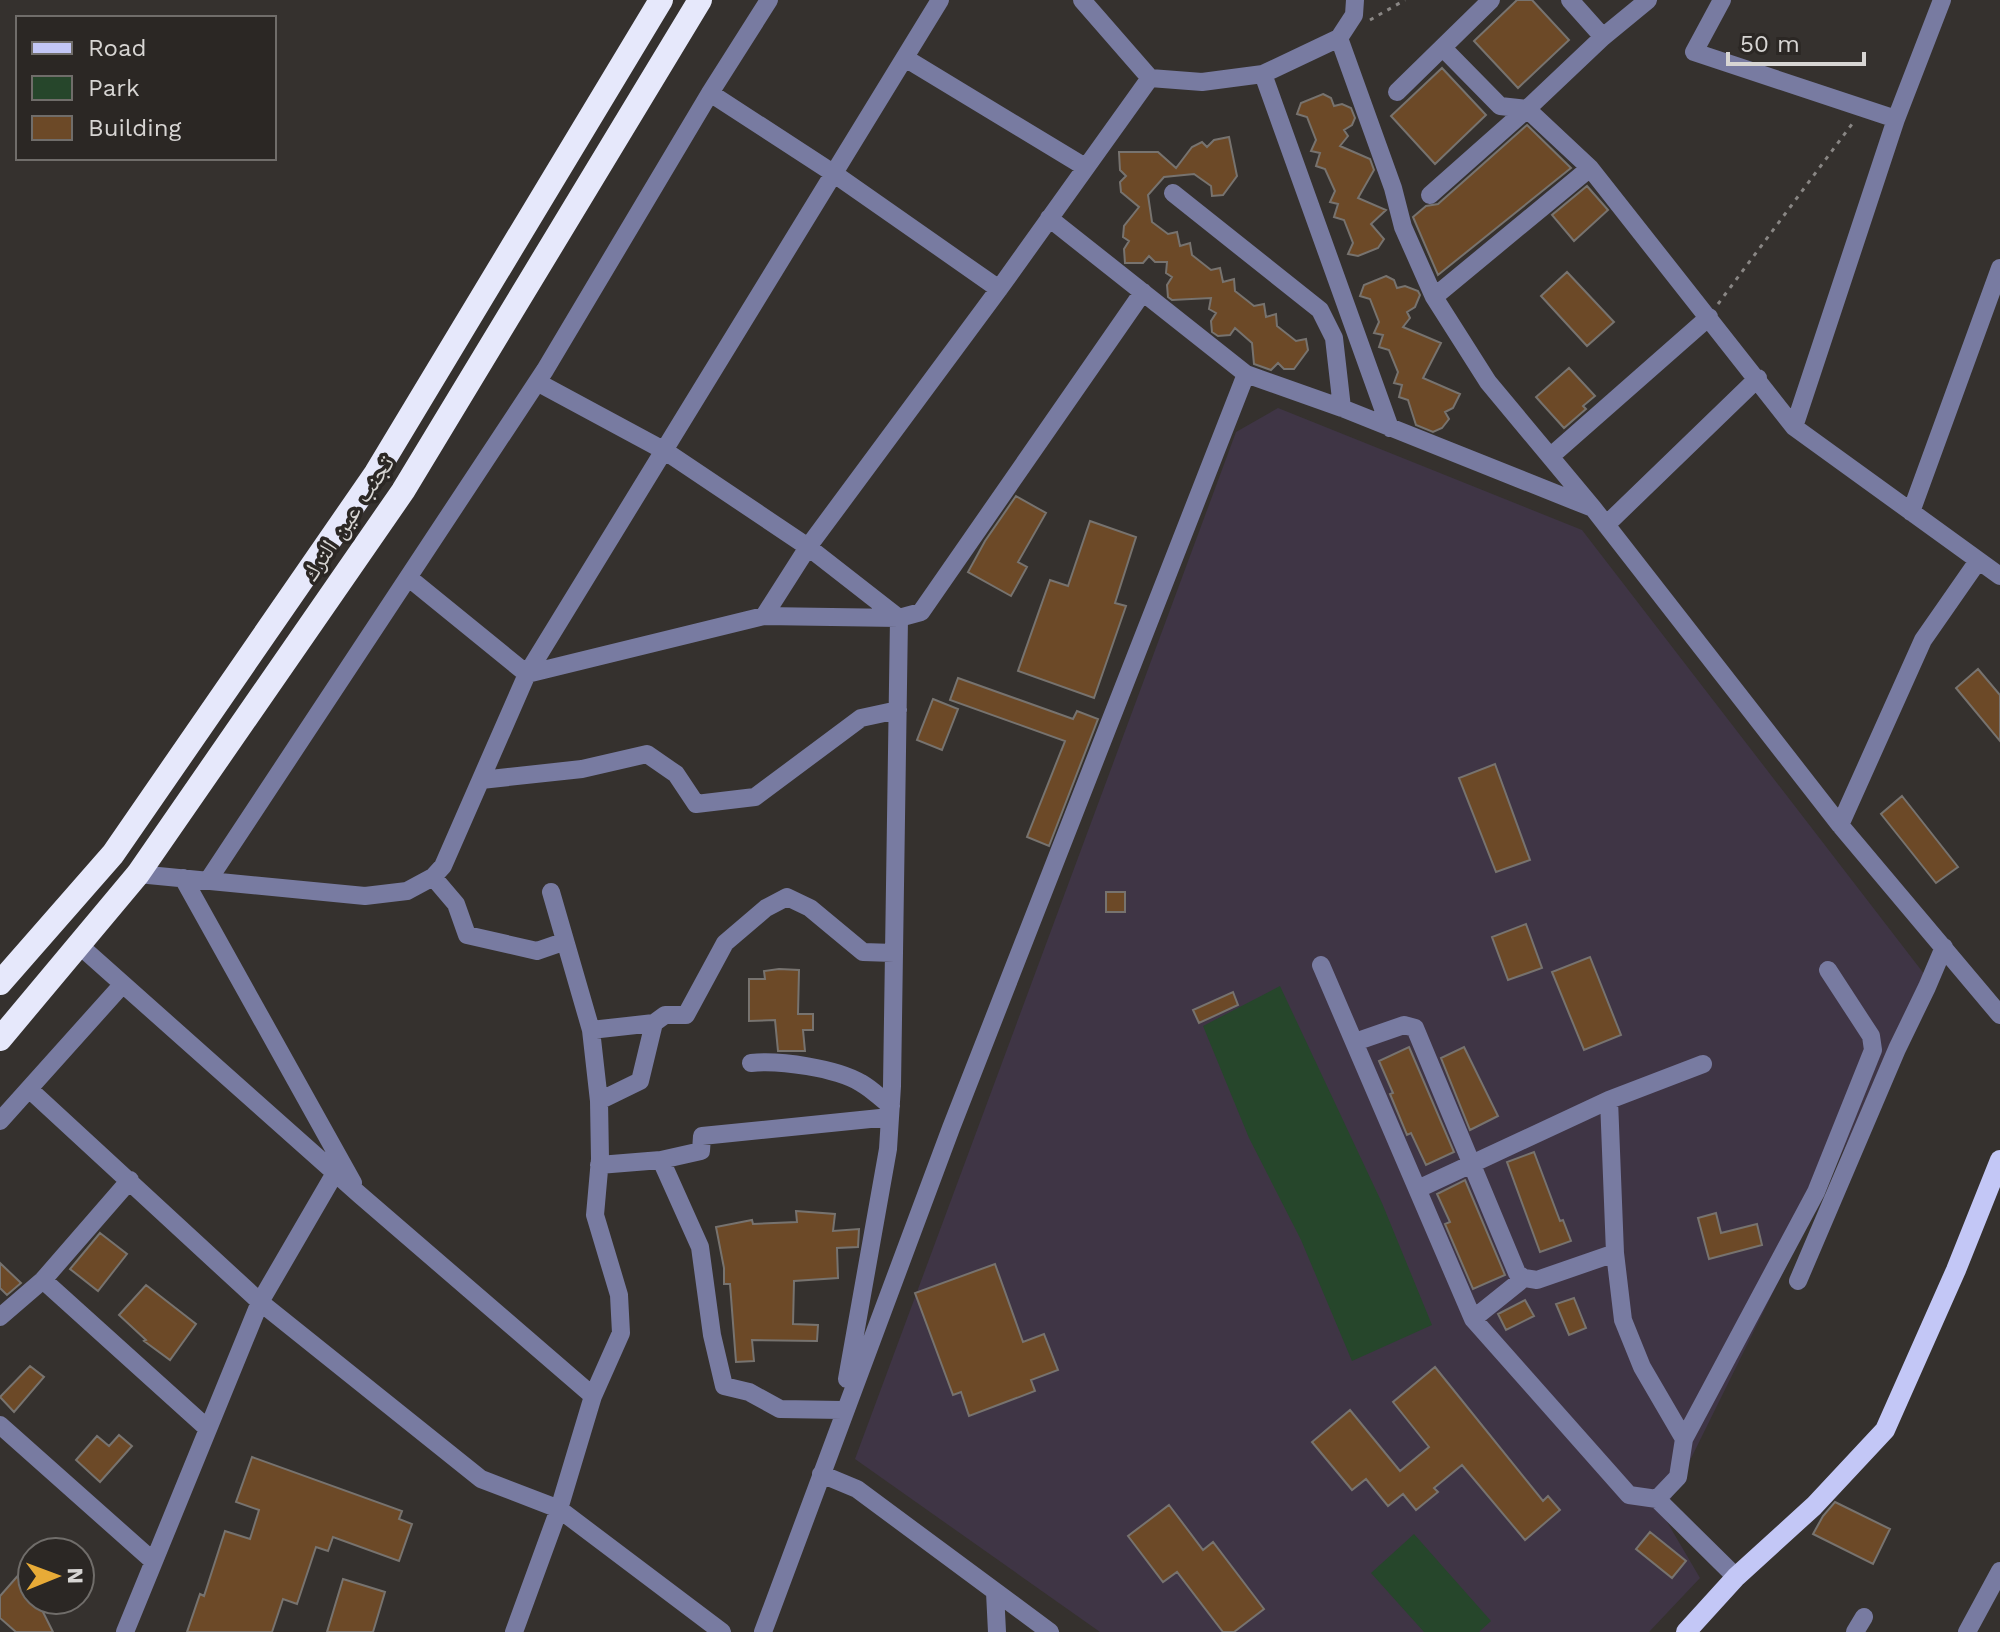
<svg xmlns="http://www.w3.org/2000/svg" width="2000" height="1632" font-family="'Work Sans','Noto Naskh Arabic',sans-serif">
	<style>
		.education { fill: #3f3545 }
		.green { fill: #26462b }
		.building { fill: #6c4927; stroke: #77736f; stroke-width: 2 }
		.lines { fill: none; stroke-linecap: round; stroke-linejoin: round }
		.path { stroke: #898684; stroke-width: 3; stroke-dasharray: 4 6; stroke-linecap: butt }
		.minor { stroke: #787ba1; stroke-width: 18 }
		.major { stroke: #c3c7f6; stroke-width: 20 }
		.highway { stroke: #e6e8fb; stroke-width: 24 }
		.labels { text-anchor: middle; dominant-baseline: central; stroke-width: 7; stroke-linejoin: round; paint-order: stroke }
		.street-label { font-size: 24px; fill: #d7d5d3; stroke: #2b2724 }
	</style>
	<rect width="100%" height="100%" fill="#35312e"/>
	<path class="education" d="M1278,408l304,122 346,449 -265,536 37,63 -51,54h-549l-245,-173 381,-1027z"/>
	<path class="green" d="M1280,986l102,217 50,122 -80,36 -51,-121 -52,-102 -46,-112z
		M1414,1534l77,87 -12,11h-55l-53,-59z"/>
	<path class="building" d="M1517,0h15l37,40 -51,48 -44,-47z
		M1442,68l44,47 -51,49 -44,-48z
		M1323,94l8,4 3,8 8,-2 9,4 4,10 -3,7 -8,5 4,6 -8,10 30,13 4,11 -16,28 28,12 -15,14 13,15 -6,9 -20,8 -10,-2 5,-11 -9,-23 -10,-3 4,-13 -8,-2 5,-11 -10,-22 -9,-3 4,-13 -9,-2 5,-11 -9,-23 -10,-3 4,-11z
		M1527,125l44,43 -133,107 -25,-58 13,-11 12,-2z
		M1229,137l8,39 -14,19 -11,1 -1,-10 -17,-12 -30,3 -16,18 4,27 16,12 9,-2 3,14 10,-3 2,12 19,15 9,-2 3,14 11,-3 1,12 19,15 10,-2 2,13 10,-3 1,12 19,15 10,-2 2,11 -14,19h-10l-6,-6 -7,7 -17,-6 -2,-21 -17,-15 -5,7 -12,1 -6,-4 -1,-11 5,-8 -7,-4 2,-11 -39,2 -4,-3 -1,-12 5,-8 -6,-4 1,-11h-12l-6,-6 -6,7h-18l-1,-14 5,-8 -6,-4 1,-11 15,-19 -18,-15 -1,-10 6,-6 -6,-6 -1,-18h39l18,16 16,-21 10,-5 5,5 7,-7z
		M1587,186l21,24 -34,31 -22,-26z
		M1567,272l47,50 -27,24 -46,-50z
		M1386,276l8,4 3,8 8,-2 13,5 2,4 -5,12 -8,5 3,6 -7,9 38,16 -18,35 37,16 -7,14 -8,4 4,7 -7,9 -9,4 -17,-7 -8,-25 -9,-3 3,-12 -8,-2 4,-11 -9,-22 -10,-3 4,-12 -9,-2 5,-11 -9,-23 -10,-3 4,-11z
		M1569,368l26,28 -12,10 3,3 -22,19 -28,-31z
		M1016,496l30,17 -28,49 9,5 -16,29 -43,-24 17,-31z
		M1090,521l46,16 -21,66 11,3 -32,92 -76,-27 32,-91 18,6z
		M1978,669l22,26v46l-44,-53z
		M958,678l115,41 4,-8 21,8 -49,127 -22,-9 38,-96 -115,-41z
		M933,699l25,10 -16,41 -25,-10z
		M1495,764l35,96 -34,12 -37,-94z
		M1902,796l56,71 -22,16 -55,-69z
		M1106,892h19v20h-19z
		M1526,924l16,44 -34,12 -16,-43z
		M1590,957l31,78 -37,15 -32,-78z
		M779,969l20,1 -1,44h15v16h-10l2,21h-27l-3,-31 -26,1v-42h16l-1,-8z
		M1233,992l5,13 -39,18 -6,-13z
		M1409,1047l45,105 -28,13 -15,-32 -4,2 -17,-41 3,-1 -14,-32z
		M1464,1047l34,69 -28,14 -29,-72z
		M1534,1152l26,69 3,-1 8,21 -31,11 -33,-90z
		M1465,1180l40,95 -32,14 -28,-65 5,-2 -13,-28z
		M796,1211l39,3 -2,17 26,-2 -1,18 -21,1 1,30 -44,3 -1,43 25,1 -1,16 -65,-1 2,21 -18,1 -6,-78h-6v-16l-8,-41 36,-7 1,4 44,-2z
		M1716,1213l5,20 36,-9 5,21 -53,14 -11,-41z
		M100,1233l27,21 -29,37 -28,-22z
		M0,1263l21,20 -14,12 -7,-7z
		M995,1264l28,78 21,-8 14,36 -27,10 4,11 -66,25 -8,-24 -8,3 -38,-102z
		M146,1285l50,39 -26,36 -26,-19 2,-1 -27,-25z
		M1574,1298l12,30 -17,7 -13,-31z
		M1525,1300l9,16 -28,14 -8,-16z
		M30,1366l14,11 -30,35 -14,-15z
		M1435,1367l108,134 5,-5 12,14 -35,30 -63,-75 -28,23 4,4 -22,18 -13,-16 -15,12 -22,-27 -14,11 -40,-48 38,-32 50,61 29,-24 -36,-45z
		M119,1435l13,11 -32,36 -24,-22 21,-24 12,10z
		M252,1457l150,54 -3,8 13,5 -13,37 -66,-24 -5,14 -12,-4 -19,57 -14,-5 -11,33h-85l13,-38 4,2 21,-65 25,8 9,-29 -23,-8z
		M1835,1502l55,27 -17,35 -60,-30 10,-18z
		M1169,1505l34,45 10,-8 51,67 -30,23h-11l-46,-60 -14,10 -35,-46z
		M1650,1532l36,29 -14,17 -36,-29z
		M22,1571l10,9v20h5l16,32h-37l-16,-14v-22z
		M343,1579l42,13 -12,40h-46z"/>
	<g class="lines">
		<path class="path" d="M1370,20l35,-20
			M1718,304l134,-180"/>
		<path class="minor" d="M1082,0l68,78 52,4 61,-8 76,-36 15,-23 1,-15
			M1570,0l33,37
			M1648,0l-45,37 -76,72 63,59 204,259 206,149
			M1722,0l-28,52 202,67
			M1339,38l54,150 10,39 31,70 54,85 105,126 247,317 160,190
			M905,58l180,109
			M1263,74l127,354
			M1397,92l94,-92
			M710,93l123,80 166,116
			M1173,193l147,117 14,28 8,70
			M1430,195l97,-86 -27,-3 -57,-58
			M1049,218l197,156 96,34 248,99
			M1434,297l156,-129
			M537,382l128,69 143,96 91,71
			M1794,427l102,-308 46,-119
			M1551,456l158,-139
			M1911,512l89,-244
			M1606,525l152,-147
			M409,578l118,96 237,-58 135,2 22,-6 222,-320
			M764,616l44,-69 191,-258 151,-211
			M481,780l101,-11 65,-15 29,20 20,30 59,-7 106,-79 37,-8
			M1840,825l83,-185 55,-79
			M138,874l227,22 42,-5 26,-14 10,-11 84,-192 413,-674
			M433,877l23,27 11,31 70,16 26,-9
			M183,878l170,305
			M209,879l336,-509 165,-277 59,-93
			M79,945l281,250 233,201
			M1321,965l152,354 156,176 28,4 79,78
			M591,1030l63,-7 11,-8h21l39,-72 41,-35 21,-11 23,11 53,44 31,1
			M1355,1042l49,-17 11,3 102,245 7,5 13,2 78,-27
			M751,1063c29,-3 85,5 110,20 11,6 20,16 30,23
			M29,1089l231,213 221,177 78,30 163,123
			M1609,1100l6,153 8,67 19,47 42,72
			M599,1101l41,-20 14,-58
			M0,1121l122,-136
			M661,1160l40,-9 1,-15 188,-19
			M599,1165l62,-5 39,87 12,88 12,51 25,6 31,17 62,1
			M1418,1189l191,-89 94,-36
			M43,1280l164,148
			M1798,1281l99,-232 30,-62 17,-40
			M0,1317l43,-37 87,-100
			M1473,1319l51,-41
			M847,1379l41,-230 4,-63 7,-468
			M0,1425l153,136
			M821,1474l36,15 193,143
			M1657,1499l21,-22 6,-38 132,-247 57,-142 -2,-14 -43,-66
			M995,1592l2,40
			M125,1632l135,-330 75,-129
			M514,1632l45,-123 34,-113 28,-63 -2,-38 -24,-80 5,-56 -1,-58 -8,-71 -40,-138
			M763,1632l188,-504 295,-754
			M1855,1632l9,-15
			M1967,1632l33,-61"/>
		<path class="major" d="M1686,1632l50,-55 78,-71 71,-76 71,-160 44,-110"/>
		<path class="highway" d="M0,983l113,-129 263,-381 285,-473
			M0,1039l138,-165 265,-383 297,-491"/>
	</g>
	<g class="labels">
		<g class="street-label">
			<text transform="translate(348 518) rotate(-56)">تجنب عين الترك</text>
		</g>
	</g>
	<rect x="16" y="16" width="260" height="144" fill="#2b2724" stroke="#706d6a" stroke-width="2"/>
	<rect x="32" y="42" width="40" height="12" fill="#c3c7f6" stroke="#706d6a" stroke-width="2"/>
	<text x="88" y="56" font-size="24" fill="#d7d5d3">Road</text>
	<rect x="32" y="76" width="40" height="24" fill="#26462b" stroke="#706d6a" stroke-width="2"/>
	<text x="88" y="96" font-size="24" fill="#d7d5d3">Park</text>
	<rect x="32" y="116" width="40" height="24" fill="#6c4927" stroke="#706d6a" stroke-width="2"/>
	<text x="88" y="136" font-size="24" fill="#d7d5d3">Building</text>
	<g transform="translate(56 1576) rotate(89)"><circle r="38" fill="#2b2724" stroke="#706d6a" stroke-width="2"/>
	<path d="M0-6L14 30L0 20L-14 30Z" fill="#e8ab37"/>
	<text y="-12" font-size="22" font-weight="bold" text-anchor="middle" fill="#d7d5d3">N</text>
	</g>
	<path d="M1728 52v12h136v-12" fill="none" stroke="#d7d5d3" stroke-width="4"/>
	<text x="1740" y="52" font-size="24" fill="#d7d5d3" stroke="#2b2724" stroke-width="6" paint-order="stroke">50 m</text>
</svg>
